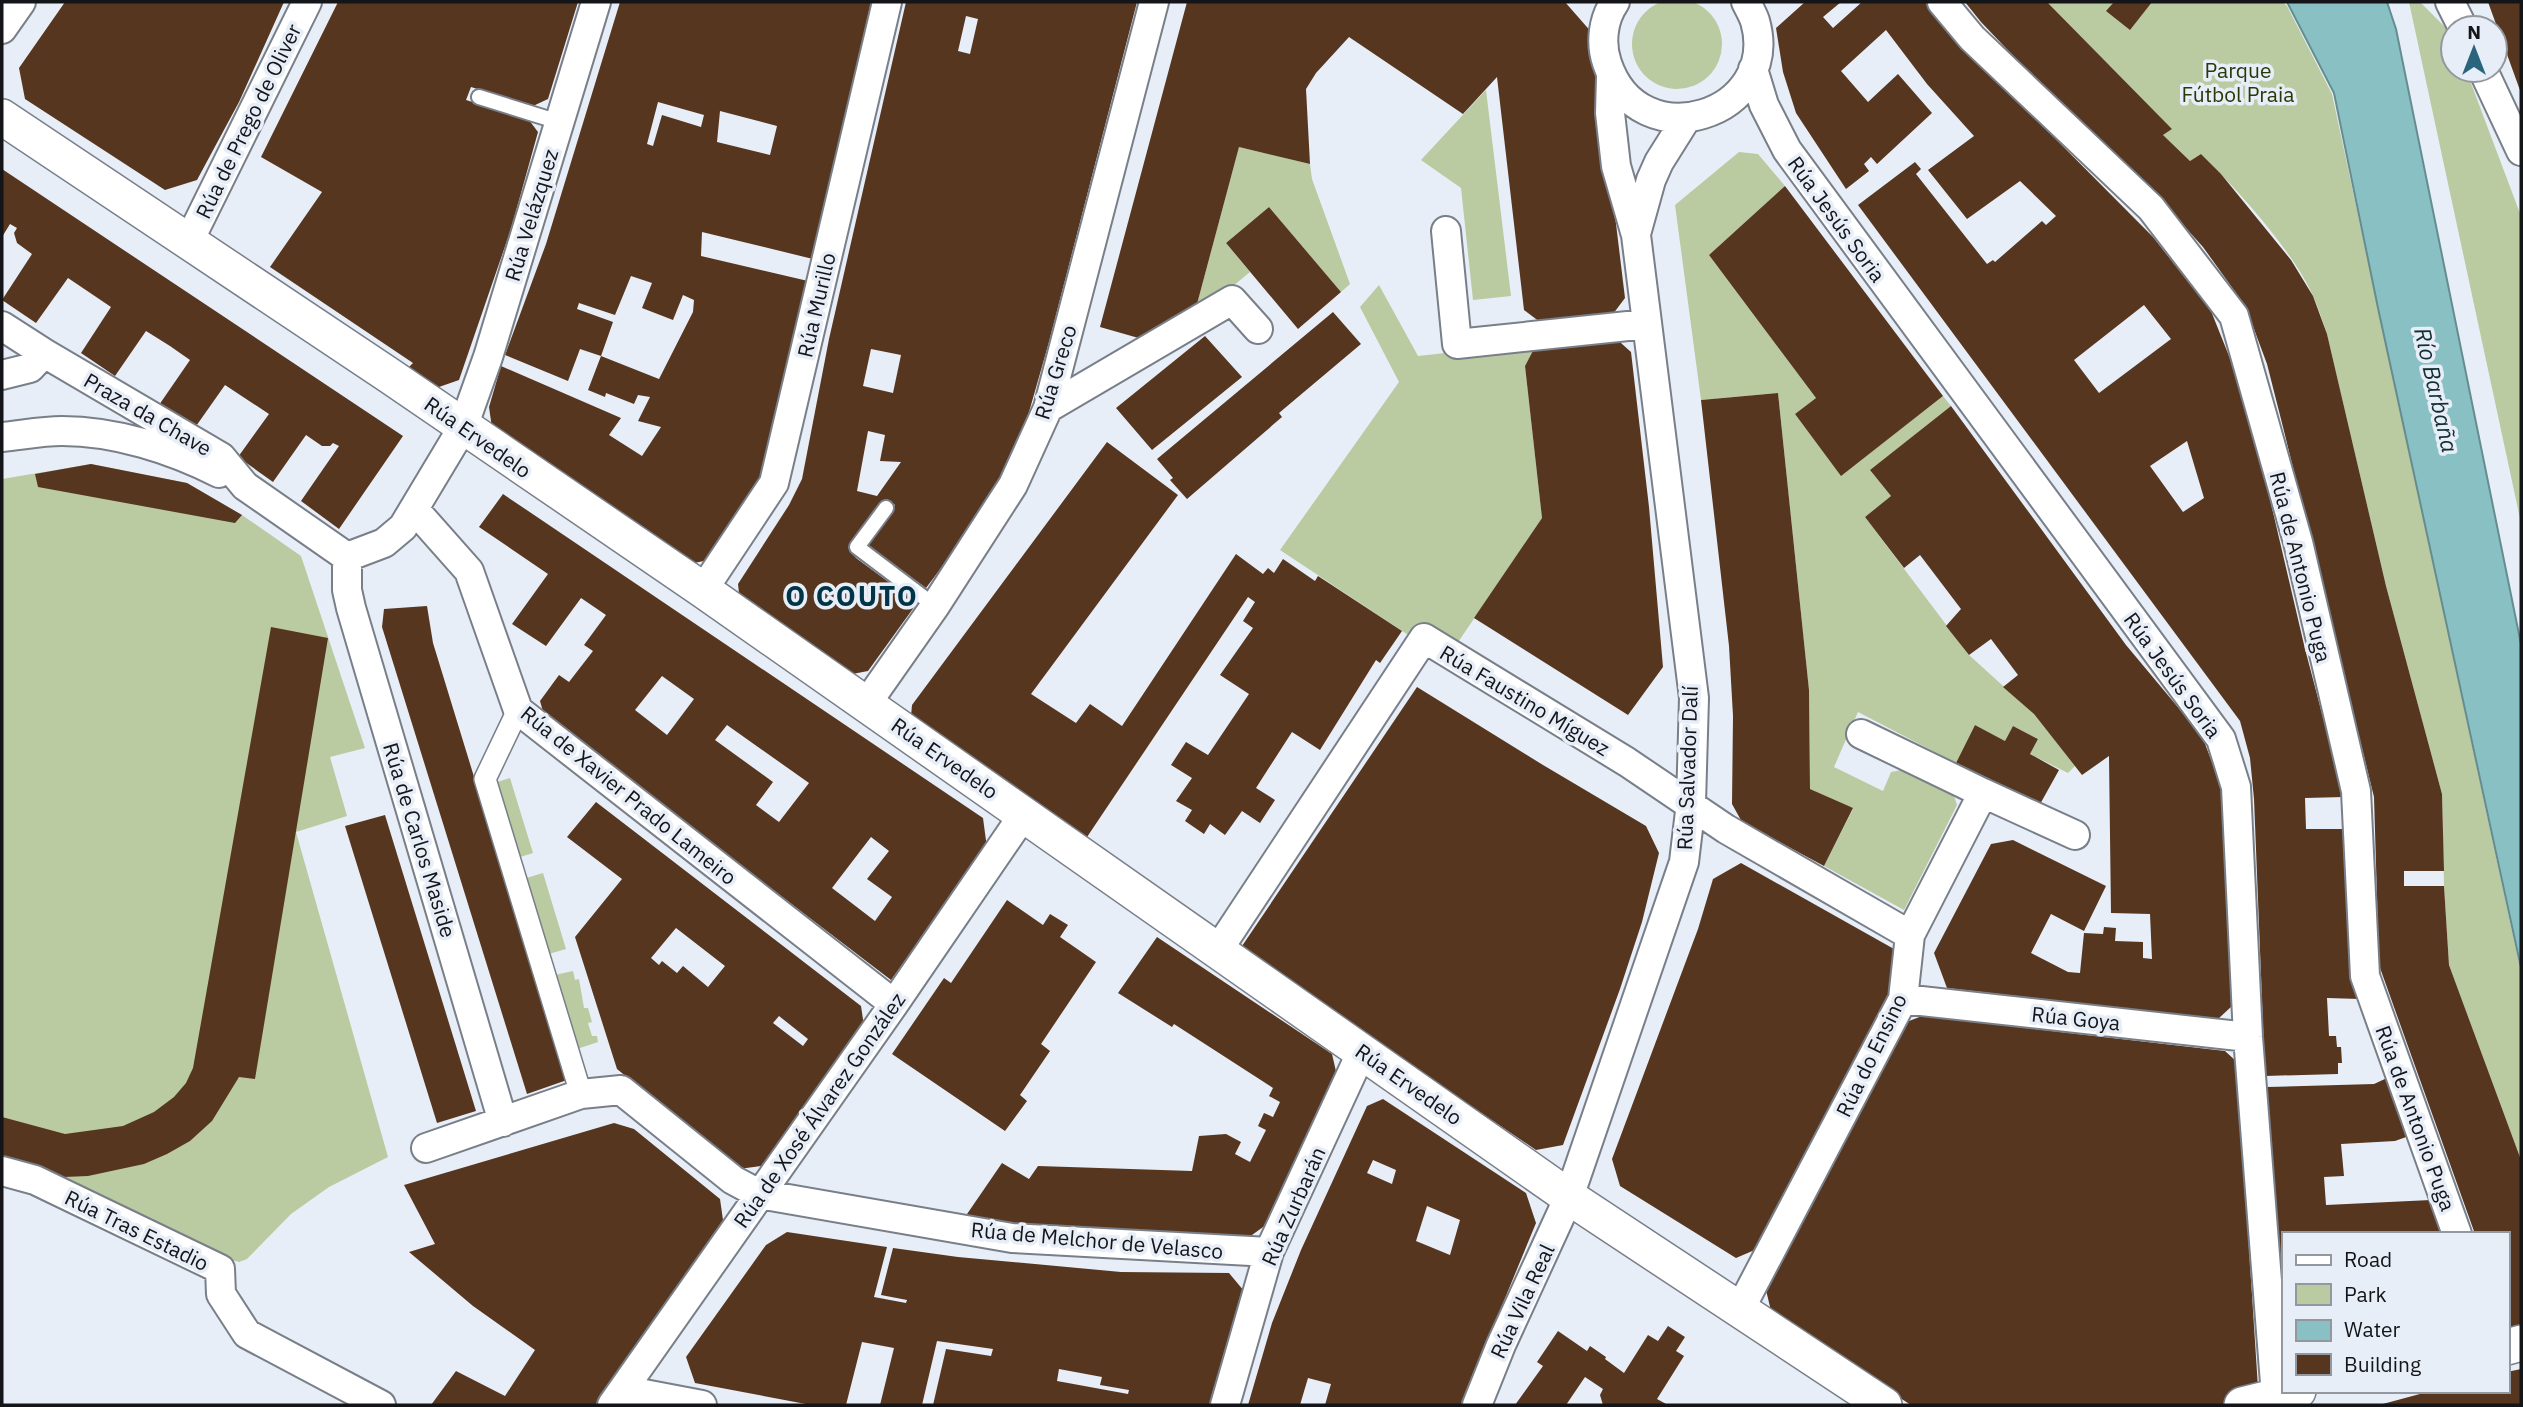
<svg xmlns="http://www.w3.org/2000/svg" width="2523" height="1407" font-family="'IBM Plex Sans',sans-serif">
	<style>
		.green { fill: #bacaa1 }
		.water { fill: #88c0c4; stroke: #658d90; stroke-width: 2 }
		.building { fill: #56361f; fill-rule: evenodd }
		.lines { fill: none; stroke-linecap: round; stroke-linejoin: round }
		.service-casing { stroke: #797f88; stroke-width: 18 }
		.pedestrian-casing { stroke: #797f88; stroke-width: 24 }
		.minor-casing { stroke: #797f88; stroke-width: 32 }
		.tertiary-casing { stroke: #797f88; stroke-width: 38 }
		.service { stroke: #fff; stroke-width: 14 }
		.pedestrian { stroke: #fff; stroke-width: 21 }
		.minor { stroke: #fff; stroke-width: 28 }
		.tertiary { stroke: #fff; stroke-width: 35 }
		.labels { text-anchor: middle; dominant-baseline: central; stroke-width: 7; stroke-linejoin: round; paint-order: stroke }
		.park-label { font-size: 21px; fill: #2a3808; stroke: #e8eef8 }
		.street-label { font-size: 21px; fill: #131518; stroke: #e8eef8 }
		.water-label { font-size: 23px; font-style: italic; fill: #123032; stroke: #e8eef8 }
		.district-label { font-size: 28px; font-weight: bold; letter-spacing: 2px; fill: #003446; stroke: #e8eef8 }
	</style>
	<rect width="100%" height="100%" fill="#e8eef8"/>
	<path class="green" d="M1632 44a45 45 0 1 1 90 0a45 45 0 1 1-90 0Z
		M2047,2h236l4,4 45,88 189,879v187l-72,-195 -5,-79 -2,-92 -56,-208 -59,-252c-4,-12 -8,-24 -13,-36 -19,-45 -78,-110 -113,-144l-11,7 -27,-26 9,-6z
		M2409,2h11l33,33v35h13l55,146v307z
		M1486,90l25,206 -38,4 -12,-112 -40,-28z
		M1239,147l71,17 2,15 38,105 -9,8 -72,-85 -43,36 24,29 -57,47z
		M1739,152l19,2 27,32 -76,69 107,143 -21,16 46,61 102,-79 8,10 -81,64 21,26 -26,21 104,138 65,59 41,52 -7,7 -38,-19 8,-15 -25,-13 -8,15 -30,-16 -19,38 -98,-51 -24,55 49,24 8,-19 16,-3 45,21 5,15 -53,105 -80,-44 29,-57 -43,-20 -1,-99 -31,-297 -77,7 -26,-195z
		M1379,285l39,71 119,-13 -12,23 17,152 -96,142 -166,-110 119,-168 -39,-75z
		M91,464l96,19 55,32 59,41 64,192 -35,9 17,59 -51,16 92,325 -59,30 -38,27 -44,45 -8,3 -17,-5 -220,-95v-683z
		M510,778l23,75 -16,5 -23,-75z
		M543,873l23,76 -21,6 -22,-76z
		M573,971l2,9 4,-1 5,29h4l4,14 -4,1 4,13h5l1,6 -27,9 -21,-75z"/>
	<path class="water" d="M2287,2h100l9,27 125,615v324l-143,-660 -44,-215z"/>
	<path class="building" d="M65,2h219l-45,100 -42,78 -32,10 -140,-91 -6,-31z
		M338,2h240l-30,97 -15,7 -62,-19 -5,13 63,20 9,12 -27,97 -52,151 -20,7 -30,-20 4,-4 -143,-96 52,-75 -61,-35z
		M620,2h251l-58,257 -111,-27 -1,24 107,25 -51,212 -48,67 -20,4 -197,-136 -3,-21 12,-41 120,52 -12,17 33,21 19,-29 -23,-6 12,-24 -12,-2 -4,9 -28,-11 -1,4 -17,-7 13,-34 -21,-7 -12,32 -63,-26 41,-111zM658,102l46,13 -3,12 -39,-12 -9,31 -6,-2zM720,111l57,15 -7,29 -53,-13zM631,276l21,7 -10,25 31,12 10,-25 11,5 -1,12 -34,67 -58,-23 12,-34 -36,-13 2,-6 36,12z
		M906,2h231l-88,340 -38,133 -85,113 -60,-44 29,-39 -8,-6 -37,51 6,8 61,45 -49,68 -26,5 -102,-73 -2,-19 51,-79 13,-26 27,-140zM966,16l12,3 -8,35 -12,-3zM871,349l30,6 -8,38 -30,-7zM868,431l17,4 -5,26 21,1 -24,34 -20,-5z
		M1187,2h378l28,32 32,264 -15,20 -66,7 -20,-15 -27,-233 -34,37 -114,-77 -33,36 -10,16 4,75 -71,-17 -46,172 -37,24 -56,-16z
		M1805,2h36l-18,15 10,11 29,-26h66l38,47 187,188 58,74 36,90 58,248 39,148 -39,1 1,31h39l5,130 10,40 -33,-1 2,38h7l1,11h4l1,16h-4v11l-73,2 -11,-277 -4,-41 -10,-37 -382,-516 57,-43 6,7 -5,5 71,90 6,-4 2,2 47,-41 4,4 10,-9 -36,-35 -53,38 -39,-49 46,-34 -47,-52 -41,-54 -45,41 27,31 30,-28 34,39 -55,51 -6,-7 -7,7 5,7 -23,18 -50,-76 -13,-41 -7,-44zM2144,305l27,34 -72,54 -25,-33zM2187,441l17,57 -21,14 -33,-46z
		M1965,2h82l125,127 -9,6 27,26 11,-7 20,20 70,86 22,36 14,38 59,252 56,208 2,77h-40v15h40l5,79 72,195v176l-14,-7v-95h-32l-96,-269 -5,-168 -91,-370 -16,-63 -13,-35 -18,-36 -33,-46 -36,-40 -146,-143 -40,-42z
		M2114,2h38l-22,28 -24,-19z
		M2488,2h33v91z
		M2,169l401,267 -64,93 -38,-28 38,-55 -6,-3 -3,3h-8l-16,-11 -33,47 -35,-25 31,-43 -44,-29 -31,44 -35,-24 31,-45 -20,-14 -24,-15 -31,45 -34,-23 30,-46 -43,-29 -32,45 -34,-23 30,-46 -15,-11 -3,-10 3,-5 -7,-4 -8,13z
		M1785,186l158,210 -102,80 -46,-62 21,-16 -107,-143z
		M1269,207l72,85 -43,37 -72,-86z
		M1333,312l28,32 -82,69 3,4 -95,82 -17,-19 3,-2 -16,-19z
		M1612,335l19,17 18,155 14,160 -35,48 -154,-97 68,-100 -17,-152 12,-23z
		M1205,336l37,41 -90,73 -36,-42z
		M1778,393l31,297 1,99 43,19 -29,58 -82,-44 -10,-18 1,-88 -4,-70 -28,-246z
		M1951,406l175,239 76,91 21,55 3,43 6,172 -14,13 -271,-31 -13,-35 57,-109 22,-4 93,46 -22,45 -33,-17 -20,39 37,19 12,1 4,-40 19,1 1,-7 12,1 -1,13 28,1v16l9,1 -2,-45 -39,-1 -2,-157 -27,19 -48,-61 -31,-27 15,-12 -27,-36 -22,16 -23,-29 15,-17 -41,-54 -16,13 -39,-51 26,-21 -21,-26z
		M1107,442l71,53 -147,199 45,29 14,-19 32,22 114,-172 27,20 5,-6 6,5 9,-14 32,22 3,-5 84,55 -22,32 -4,-3 -56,90 -28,-18 -36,56 19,12 -15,23 -18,-12 -17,24 -15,-11 -6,10 -19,-13 7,-11 -16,-9 16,-23 -21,-13 15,-23 22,13 41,-61 -29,-19 33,-47 -10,-7 12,-19 -7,-5 -165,246 -172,-127 1,-11z
		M91,464l96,19 55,32 -7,8 -197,-36 -3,-13z
		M503,494l480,324 4,30 -96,132 -347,-265 -4,-14 19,-26 10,7 24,-31 -9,-6 22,-30 -25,-17 -35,48 -34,-22 36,-50 -69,-47zM662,676l32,23 -27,36 -32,-25zM727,725l82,58 -30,39 -23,-17 17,-23 -58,-42zM871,837l18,14 -22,28 25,18 -17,24 -43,-33z
		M427,606l6,37 134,437 -40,14 -145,-467 2,-18z
		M271,627l57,11 -73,441 -16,-2 -27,44 -22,20 -23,13 -23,10 -56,12 -24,1 -62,-15v-45l63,17 58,-8 31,-14 20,-15 12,-14 7,-15z
		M1417,687l126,78 103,61 13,27 -17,69 -22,67 -57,156 -27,5 -296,-201z
		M1975,725l30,16 8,-15 25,13 -8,15 29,16 -20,36 -83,-43z
		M596,802l265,204 3,20 -103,140 -22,3 -122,-100 -42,-132 47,-58 -55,-42zM676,928l49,38 -17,21 -25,-21 -6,7 -15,-12 -3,4 -8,-7zM779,1016l29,23 -5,7 -30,-23z
		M385,815l91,296 -39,12 -92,-297z
		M1741,863l153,86 6,27 -143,273 -21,9 -116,-72 -8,-27 86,-230 15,-50z
		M1007,900l36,25 7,-11 18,11 -8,12 36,25 -55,82 9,7 -30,44 7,6 -22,30 -113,-77 52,-76 7,5z
		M1157,937l175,117 6,26 -68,142 -18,13 -60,1 -151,-7 -76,-12 37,-54 27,16 9,-13 154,5 7,-35 27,-2 15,8 -6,12 15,8 16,-32 -8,-4 6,-13 9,4 7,-15 -11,-6 4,-8 -99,-64 -2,3 -54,-34z
		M1922,1016l303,35 12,11 21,326 -27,17h-320l-139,-90 -7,-29 139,-263z
		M2387,1078l22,58 -14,5 -54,3 3,32 -20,1 2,28 105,-5 11,34h-159v63h-2l-14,-210 107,-3z
		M1383,1099l143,94 10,30 -75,182h-136l6,-21 -23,-6 -8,27h-52l24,-82 29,-73 66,-144zM1373,1160l23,10 -4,14 -25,-11zM1427,1206l33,14 -10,35 -34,-14z
		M614,1123l20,6 86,70 4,28 -129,178h-164l25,-34 49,25 30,-46 -62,-44 -64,-54 26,-8 -31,-59z
		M787,1232l100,15 -13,50 32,6 1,-3 -26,-5 12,-47 65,9 163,15 108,1 15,18 -30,114h-281l13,-56 45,7 2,-7 -56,-8 -15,64h-42l14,-57 -32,-6 -16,63h-35l-116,-22 -9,-26 80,-112zM1059,1369l43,8 -2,8 29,5 -1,4 -71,-13z
		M1668,1326l17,11 -9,14 8,5 -27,43 11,6h-65l-3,-10 3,-6 -18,-12 -19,28h-51l28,-39 -6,-4 21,-31 29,20 3,-5 16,11 -1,2 19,14 24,-38 10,6z
		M2521,1369v36h-142l52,-14h76v-19z"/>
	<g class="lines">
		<g class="service-casing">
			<path id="service" d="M479,97l80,25
				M886,508l-29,39 78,59"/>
		</g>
		<g class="pedestrian-casing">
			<path id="pedestrian" d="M518,710l-33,69 96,315"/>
		</g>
		<g class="minor-casing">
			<path id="minor" d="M1615,2c-12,17 -15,41 -8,61 32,98 175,52 148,-42 -2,-6 -6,-13 -9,-19
				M1942,2l30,36 179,170 83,108 64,226 58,249 9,185 92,258
				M2450,2l13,26
				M2,29l19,-27
				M1753,69l11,36 23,45 434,589 15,48 12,250 28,359
				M2483,70l38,81
				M1446,231l11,113 190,-20
				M1636,234l15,-54 8,-18 27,-43
				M189,241l118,-239
				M2,326l42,27 177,104 24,29 102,71
				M2,375l28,-7 14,-15
				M1048,408l184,-108 26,29
				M2,437c20,-2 40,-6 60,-6 53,0 110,18 157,42
				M414,509l55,62 49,139 376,294
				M347,557l37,-14 19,-16 60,-100 25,-70 108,-355
				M347,557v33l4,18 152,514
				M703,590l71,-107 113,-481
				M867,703l68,-97 78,-121 35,-77 106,-406
				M1861,734l122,59
				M1218,950l206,-312 203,124 99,67 184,106
				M1903,999l345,38
				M426,1148l155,-54 40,-4 112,90 26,14 253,44 257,14
				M2,1171l33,9 185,89 1,25 26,40 134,71
				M1739,1311l164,-312 7,-64 73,-142 92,42
				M623,1390l79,15
				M612,1405l282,-401 130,-190
				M1225,1405l44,-153 93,-201
				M1477,1405l24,-60 68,-148 115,-335 7,-59 3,-105 -58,-463 -20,-69 -6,-53 1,-36"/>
		</g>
		<g class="tertiary-casing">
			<path id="tertiary" d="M2,117l388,259 313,214 866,607 315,208
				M2507,1347l14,-4
				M2242,1405l56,-14"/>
		</g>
		<use href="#service" class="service"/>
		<use href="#pedestrian" class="pedestrian"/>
		<use href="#minor" class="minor"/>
		<use href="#tertiary" class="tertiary"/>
	</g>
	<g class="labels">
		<g class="park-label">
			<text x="2238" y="70">Parque<tspan x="2238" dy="24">Fútbol Praia</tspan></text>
		</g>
		<g class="street-label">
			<text transform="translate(248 121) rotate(-64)">Rúa de Prego de Oliver</text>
			<text transform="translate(531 215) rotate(-73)">Rúa Velázquez</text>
			<text transform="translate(1837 219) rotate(54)">Rúa Jesús Soria</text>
			<text transform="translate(816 305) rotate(-77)">Rúa Murillo</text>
			<text transform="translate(1055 372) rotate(-73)">Rúa Greco</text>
			<text transform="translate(148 414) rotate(30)">Praza da Chave</text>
			<text transform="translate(478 437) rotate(35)">Rúa Ervedelo</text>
			<text transform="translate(2301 567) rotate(76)">Rúa de Antonio Puga</text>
			<text transform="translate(2173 675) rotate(54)">Rúa Jesús Soria</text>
			<text transform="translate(1525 700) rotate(31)">Rúa Faustino Míguez</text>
			<text transform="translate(945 758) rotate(35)">Rúa Ervedelo</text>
			<text transform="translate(1687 768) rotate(-88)">Rúa Salvador Dalí</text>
			<text transform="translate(629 795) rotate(39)">Rúa de Xavier Prado Lameiro</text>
			<text transform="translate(420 840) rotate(73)">Rúa de Carlos Maside</text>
			<text transform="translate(2076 1018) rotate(6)">Rúa Goya</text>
			<text transform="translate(1871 1055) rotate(-64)">Rúa do Ensino</text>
			<text transform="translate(1409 1084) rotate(35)">Rúa Ervedelo</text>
			<text transform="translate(819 1110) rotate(-55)">Rúa de Xosé Álvarez González</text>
			<text transform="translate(2416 1118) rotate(70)">Rúa de Antonio Puga</text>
			<text transform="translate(1293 1206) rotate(-66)">Rúa Zurbarán</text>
			<text transform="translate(137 1230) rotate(26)">Rúa Tras Estadio</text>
			<text transform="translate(1097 1240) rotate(5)">Rúa de Melchor de Velasco</text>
			<text transform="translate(1522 1301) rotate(-65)">Rúa Vila Real</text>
		</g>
		<g class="water-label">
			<text transform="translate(2437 390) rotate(77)">Río Barbaña</text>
		</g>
		<g class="district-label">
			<text x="852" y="595">O COUTO</text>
		</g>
	</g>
	<rect width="2523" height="1407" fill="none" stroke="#131518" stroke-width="7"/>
	<rect x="2282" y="1232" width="228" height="161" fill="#e8eef8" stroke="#93979e" stroke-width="2"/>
	<rect x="2296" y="1255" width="35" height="10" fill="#ffffff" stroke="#93979e" stroke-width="2"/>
	<text x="2344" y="1267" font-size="21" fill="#131518">Road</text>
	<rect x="2296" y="1284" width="35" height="21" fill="#bacaa1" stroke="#93979e" stroke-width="2"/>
	<text x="2344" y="1302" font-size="21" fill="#131518">Park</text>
	<rect x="2296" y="1320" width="35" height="21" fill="#88c0c4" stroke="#93979e" stroke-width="2"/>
	<text x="2344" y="1337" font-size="21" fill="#131518">Water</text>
	<rect x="2296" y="1354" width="35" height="21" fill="#56361f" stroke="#93979e" stroke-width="2"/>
	<text x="2344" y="1372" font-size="21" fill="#131518">Building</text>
	<g transform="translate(2474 49)"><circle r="33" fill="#e8eef8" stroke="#93979e" stroke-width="2"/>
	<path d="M0-5L12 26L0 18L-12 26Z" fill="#29667d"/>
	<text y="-10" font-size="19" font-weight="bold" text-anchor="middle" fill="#131518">N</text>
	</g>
</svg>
